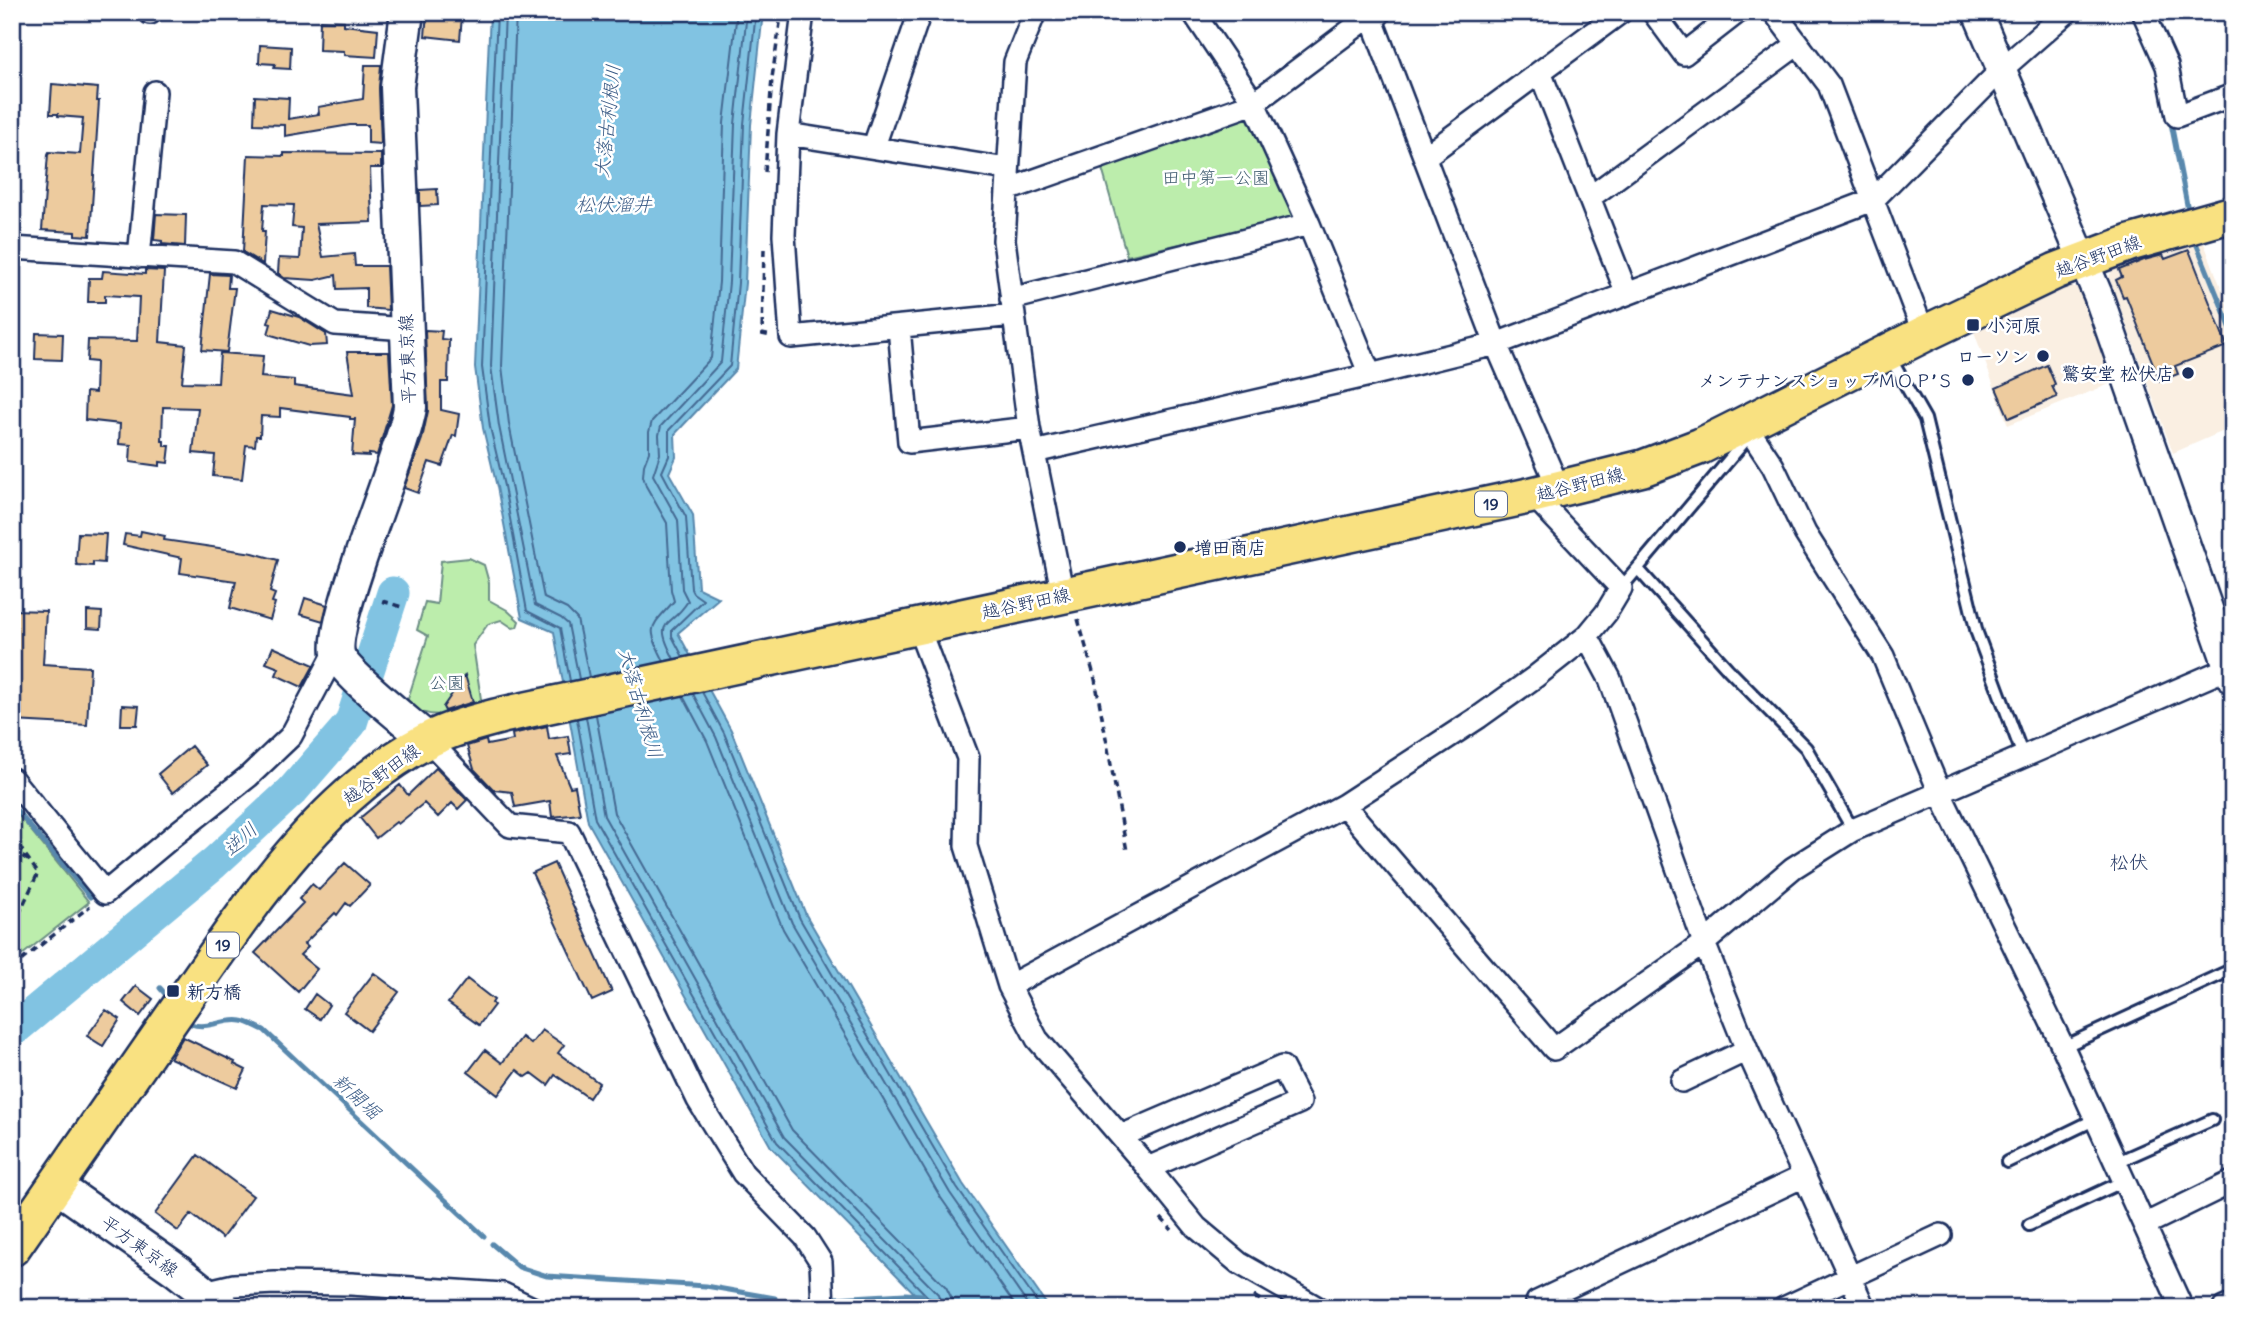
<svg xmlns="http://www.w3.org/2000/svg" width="2245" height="1320" font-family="Delius,'Klee One',sans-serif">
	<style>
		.built { fill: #faefe2 }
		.green { fill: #bcedac; stroke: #6c8e85; stroke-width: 2 }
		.water { fill: #81c3e2; stroke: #5888ad; stroke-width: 2 }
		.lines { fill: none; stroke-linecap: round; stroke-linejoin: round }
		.shore { stroke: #446a93; stroke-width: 2 }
		.stream { stroke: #5888ad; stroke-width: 5 }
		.river { stroke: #81c3e2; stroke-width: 33 }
		.building { fill: #edcb9e; stroke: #1b2f5e; stroke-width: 2 }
		.service-casing { stroke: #1b2f5e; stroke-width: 16 }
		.minor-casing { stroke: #1b2f5e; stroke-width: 26 }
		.tertiary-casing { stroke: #1b2f5e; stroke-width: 33 }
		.secondary-casing { stroke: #1b2f5e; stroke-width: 37 }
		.primary-casing { stroke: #1b2f5e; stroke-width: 40 }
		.path { stroke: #1b2f5e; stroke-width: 3.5; stroke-dasharray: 7 5; stroke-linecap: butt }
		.service { stroke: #fff; stroke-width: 10 }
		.minor { stroke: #fff; stroke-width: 21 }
		.tertiary { stroke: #fff; stroke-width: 28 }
		.secondary { stroke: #fff; stroke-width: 32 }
		.primary { stroke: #f9e181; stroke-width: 35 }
		.poi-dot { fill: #1b2f5e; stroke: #fff; stroke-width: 2.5 }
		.labels { text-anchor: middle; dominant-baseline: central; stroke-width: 5; stroke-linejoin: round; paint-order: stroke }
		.shield { fill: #fff; stroke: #5f6d8e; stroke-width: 2 }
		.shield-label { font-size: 16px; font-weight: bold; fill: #1b2f5e }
		.park-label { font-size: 18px; fill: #435e72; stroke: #fff }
		.street-label { font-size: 18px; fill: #1b2f5e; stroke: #fff }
		.poi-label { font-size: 18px; font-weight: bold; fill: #1b2f5e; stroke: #fff; text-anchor: start }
		.water-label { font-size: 19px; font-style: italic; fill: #3a5b86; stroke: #fff }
		.neighbourhood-label { font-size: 19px; fill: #1b2f5e; stroke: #fff }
	</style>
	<rect width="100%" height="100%" fill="#fff"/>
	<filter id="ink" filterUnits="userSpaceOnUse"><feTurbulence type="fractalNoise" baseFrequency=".0143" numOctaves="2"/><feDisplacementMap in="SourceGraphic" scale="14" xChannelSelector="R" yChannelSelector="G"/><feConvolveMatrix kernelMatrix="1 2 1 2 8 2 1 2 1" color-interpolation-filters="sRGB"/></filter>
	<g filter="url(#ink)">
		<path class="built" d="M2204,243l29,76v108l-60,26 -64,-176 7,-15z
			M2066,284l17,6 29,93 -104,42 -35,-96z"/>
		<path class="green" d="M1248,105l46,113 -167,38 -28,-98z
			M469,558l15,7 5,18v17l18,10 12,11 -2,6 -4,1 -12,-8 -13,4 -15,21 9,61c-30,7 -48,16 -76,-1l22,-69 -11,-6 8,-28 12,2 4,-43z
			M12,807l77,95 -77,61z"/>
		<path class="water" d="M490,12h273l-12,113 -6,158 -9,86 -61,65 1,23 -7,16 24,42 5,73 21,10 -41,35 53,97 75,185 157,269 86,124h-120l-158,-161 -183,-325 -34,-190 -32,-14 -25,-131 -14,-59 -8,-61z"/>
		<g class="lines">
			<path class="shore" d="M497,12l-15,355 8,60 14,59 23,125 33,17 10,53
				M505,12l-14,354 8,60 36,179 26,13 7,6 11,55
				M516,12l-14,354 7,58 35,174 23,11 10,10 12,58
				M683,657l-11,-21v-6l31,-30 -10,-7 -2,-4 -5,-72 -24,-45 7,-16v-26l61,-64 8,-83 6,-159 12,-112
				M674,659c-22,-42 -4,-29 14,-58l-6,-12 -4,-69 -25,-45 7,-21 -1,-19 2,-9 60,-64 8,-80 6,-158 12,-112
				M664,661c-19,-36 -13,-33 10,-60l-3,-11 -4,-67 -21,-37 -3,-10 1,-11 5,-13v-20l3,-11 59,-63 8,-76 5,-159 13,-111
				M702,692l22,41 76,186 157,269 84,120
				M693,694l23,43 76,186 158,270 80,115
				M683,696l24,45 76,188 158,269 76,110
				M596,715l18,98 178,317 154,157 5,10 2,11
				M586,717l18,99 180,321 154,157 4,14
				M577,719l18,100 182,323 154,158 2,8"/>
			<path class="stream" d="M2170,118l18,92
				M2194,238l39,96
				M12,805l78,92
				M160,988l8,9
				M191,1024c17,6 33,-6 51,-3 7,1 15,6 22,9l220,206
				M492,1244l27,23 28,9 159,10 69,12
				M835,1298l70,-4 18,1"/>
			<path class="river" d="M12,1031l202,-168 78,-72 59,-68 42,-130"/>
		</g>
		<path class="building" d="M427,12h24v3l11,1 -2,24 -35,-4z
			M320,20l24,1v4l34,4 -2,28 -32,-2v-4l-25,-1z
			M260,45l31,2 -1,22 -16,-1 1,-4 -16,-1z
			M365,65h16l-2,23 2,56 -13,-1v-18h-18l-65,11v-11l-31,-1 1,-28 34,2 -1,21 31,-5 -1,-7 45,-8z
			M52,84l46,4 -1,13h2l-9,135 -15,-1v-3l-33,-2 6,-76 1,-2 31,2 3,-36 -25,-2v-2h-8z
			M284,153l97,1v14h-11l2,54 -56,2 7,33 31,-3 1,12h31l2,44 -22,-2v-20l-29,1 -1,-14 -21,5 -31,-2 -6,-5 1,-15 21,1 2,-31 -10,-1 2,-22 -30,-1 -2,27h3l-2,33 -20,-12 5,-97 36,1z
			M437,189l1,16 -18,1v-16z
			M156,214l30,1 -1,31 -23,-2v-3l-8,-1z
			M2189,250l38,96 -52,20 3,8 -18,7 -34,-85 -3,1 -7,-17 6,-3 -3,-7 25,-10 19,-5 2,4z
			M145,270l19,1 -4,71 26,3 -4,37 36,1 2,-30 43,3 -2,21 33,3v6l60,8 -7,-42h42l3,53 -15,50 -8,-1v2l-17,-1 3,-36h-5v-2l-70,-9v9l-19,-1 -1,20h-4l-1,10 -9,-1 -4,34 -29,-3 2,-21 -22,-2 5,-45 -35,-1 -1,34h2v5h6l-2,17 -8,-1v4l-30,-4 1,-17 -12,-1 1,-20 -35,-4 1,-28 9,1 1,-31 -9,-1 1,-21 49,1 2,-44 -34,-2v7h-17l1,-24h13l1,-7 42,3z
			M210,274l19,1 -1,13h7l-8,64 -25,-2z
			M272,309l27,8 27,17 1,11 -18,1 -41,-12 3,-10 -3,-1z
			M425,330l17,1 -1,8 8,1 -1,42h-7v28l18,4 -3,22 -3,-1 -11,31 -13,-4 -11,31 -14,-5 18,-49 6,-28z
			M36,333l27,1 -1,26 -27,-1z
			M2047,365l8,19 -3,2 5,11 -48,21 -13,-30z
			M141,531l24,5 -1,4 89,13 25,7 -8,32 5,2 -3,8 3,1 -5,17 -40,-12 6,-27 -56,-8 2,-15 -59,-13 2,-11 15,2z
			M78,533l28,1 -2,29 -11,-1v4l-16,-1 -1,-3z
			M305,598l22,7 -4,16 -23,-7z
			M12,610l34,1 -3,53 47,3 -3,58 -73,-4 1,-10 -3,-1z
			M87,611l15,1 -1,17 -14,-1z
			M273,647l41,18 -12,22 -26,-12 3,-7 -13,-5z
			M465,675l8,27 -28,9 -2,-4z
			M122,705l17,1 -2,19h-16z
			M547,726l2,13 19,-3 3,18 -14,2 13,31 5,-1 5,28 -28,3 -2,-16 -35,6 -3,-15 -18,-2 -20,-21 -7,-23 19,-6 1,5 26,-5 -1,-6z
			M191,746l16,19 -34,28 -15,-19z
			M436,768l31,32 -9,9 -6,-6 -14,14 -14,-14 -26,21 -2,-2 -20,16 -16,-20 40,-33 8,10z
			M345,863l25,22 -20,21 -4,-3 -9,12 -2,-2 -31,31 4,3 -8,8 17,14 -19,23 -43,-39 48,-50 -4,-4 13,-15 7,6z
			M554,863l58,129 -20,9 -60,-128z
			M374,973l25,19 -30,39 -25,-19z
			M467,979l27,21 -2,3 2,2 -15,20 -31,-22z
			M136,986l17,13 -13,17 -17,-14z
			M315,994l14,11 -9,14 -15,-10z
			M106,1010l14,9 -17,27 -16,-10z
			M542,1030l22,15 -6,8 41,30 -10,15 -34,-23 -7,10 -16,-12 -6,4 -9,-7 -19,25 -30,-23 17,-22 17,13 20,-26 9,7z
			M183,1037l52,25 -1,2 12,6 -9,18 -67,-30z
			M198,1155l55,41 -31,42 -31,-24 -13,17 -23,-17z"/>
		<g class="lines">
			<g class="service-casing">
				<path id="service" d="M1889,356l36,63 52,214 46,123
					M1638,569l90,100 78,79 47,82
					M1621,588l129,-153
					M2063,1047l170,-78
					M2007,1162l89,-43
					M2115,1163l97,-43
					M2029,1225l95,-44"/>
			</g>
			<g class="minor-casing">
				<path id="minor" d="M803,12l-15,122 -4,101 7,102 223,-22
					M1035,12l-20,50 -11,178 25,188 34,167
					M1193,12l61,91 55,121 61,151
					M1369,12l127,332 63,145
					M1653,12l31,42 54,-42
					M1774,12l55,73 95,249
					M2143,12l24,54 10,50 56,-21
					M150,13v-1
					M1540,72l87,222
					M788,134l219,35
					M874,146l46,-134
					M1426,156l195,-144
					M1007,190l247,-87 117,-88
					M1589,198l209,-154
					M12,248l222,14 101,62 72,5
					M139,257l16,-165
					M1011,299l298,-75
					M899,327l10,115 120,-14
					M1745,424l28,42 32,67 78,123 57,137 123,254 119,261
					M1034,452l336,-77 126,-31 377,-144 129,-131 65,-57
					M918,627l50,131 -2,88 43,140 28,53 111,129 48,59 43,36 79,45
					M1587,636l23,43 94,264 43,107 117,258
					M428,740l82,86 59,6 129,268 45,73 62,64 16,25 2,46
					M12,779l93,114 72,-60 72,-57 42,-40 46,-87
					M1344,805l210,244 150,-106 89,-75 60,-38 380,-164
					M1009,986l335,-181 135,-88 56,-40 52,-41 19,-23 15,-25 -88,-93
					M1682,1081l65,-31
					M1121,1136l161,-69 18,35 -152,66
					M2144,1225l88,-43
					M204,1292l30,-7 41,-2 76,1 152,10 29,14
					M1540,1308l-3,-6 267,-126
					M1784,1308l157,-73
					M2224,1308l9,-4"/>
			</g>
			<g class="tertiary-casing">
				<path id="tertiary" d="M1977,12l121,283 135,385
					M1371,15l5,-3"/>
			</g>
			<g class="secondary-casing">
				<path id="secondary" d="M407,12l-10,75 13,320c-7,49 -84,219 -71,250 7,17 72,68 89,83
					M55,1185l121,85 48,38"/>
			</g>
			<g class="primary-casing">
				<path id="primary" d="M12,1248c52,-76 105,-151 157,-226 71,-101 146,-224 259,-282 24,-12 49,-18 75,-25l1030,-220 110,-27 58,-22 223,-112 132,-63 74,-28 103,-29"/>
			</g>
			<path class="path" d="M765,172l7,-94 8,-55
				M764,249l-2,85 9,2
				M382,601l20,6
				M1078,619l17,60 32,172
				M12,836l26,37 -26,56
				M12,850l16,10
				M12,968l78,-62
				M1161,1218l11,12
				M1254,1296l19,12"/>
			<use href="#service" class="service"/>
			<use href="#minor" class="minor"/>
			<use href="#tertiary" class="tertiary"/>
			<use href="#secondary" class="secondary"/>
			<use href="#primary" class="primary"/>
		</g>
	</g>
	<g class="poi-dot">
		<rect x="1966" y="318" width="14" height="14" rx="3.5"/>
		<circle cx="2043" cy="356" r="7"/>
		<circle cx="2188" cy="373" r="7"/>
		<circle cx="1968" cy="380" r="7"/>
		<circle cx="1180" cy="547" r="7"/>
		<rect x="166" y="984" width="14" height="14" rx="3.5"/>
	</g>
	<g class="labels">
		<g class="shield">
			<rect x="1475" y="491.5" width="32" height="25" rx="5"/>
			<rect x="207" y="932.5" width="32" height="25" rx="5"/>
		</g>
		<g class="shield-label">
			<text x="1491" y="504">19</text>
			<text x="223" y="945">19</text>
		</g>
		<g class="park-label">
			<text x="1216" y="177">田中第一公園</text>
			<text x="447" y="682">公園</text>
		</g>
		<g class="street-label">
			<text transform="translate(2098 256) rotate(-20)">越谷野田線</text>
			<text transform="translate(407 359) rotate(-92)">平方東京線</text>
			<text transform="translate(1580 484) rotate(-14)">越谷野田線</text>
			<text transform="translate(1026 603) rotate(-12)">越谷野田線</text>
			<text transform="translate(381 774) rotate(-36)">越谷野田線</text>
			<text transform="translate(140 1246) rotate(36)">平方東京線</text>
		</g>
		<g class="poi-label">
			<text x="1987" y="325">小河原</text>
			<text x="2029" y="356" text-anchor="end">ローソン</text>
			<text x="2174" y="373" text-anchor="end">驚安堂 松伏店</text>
			<text x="1954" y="380" text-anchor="end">メンテナンスショップＭＯＰ’Ｓ</text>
			<text x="1194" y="547">増田商店</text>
			<text x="187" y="991">新方橋</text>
		</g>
		<g class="water-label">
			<text transform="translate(607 121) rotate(-84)">大落古利根川</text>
			<text x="614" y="204">松伏溜井</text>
			<text transform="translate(641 703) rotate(74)">大落古利根川</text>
			<text transform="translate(240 839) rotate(-43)">逆川</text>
			<text transform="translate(357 1096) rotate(43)">新開堀</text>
		</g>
		<g class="neighbourhood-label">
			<text x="2129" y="862">松伏</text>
		</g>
	</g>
	<rect width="2245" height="1320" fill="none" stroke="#fff" stroke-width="42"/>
	<rect x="21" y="21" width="2203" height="1278" fill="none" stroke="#1b2f5e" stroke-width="2.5" filter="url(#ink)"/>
</svg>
